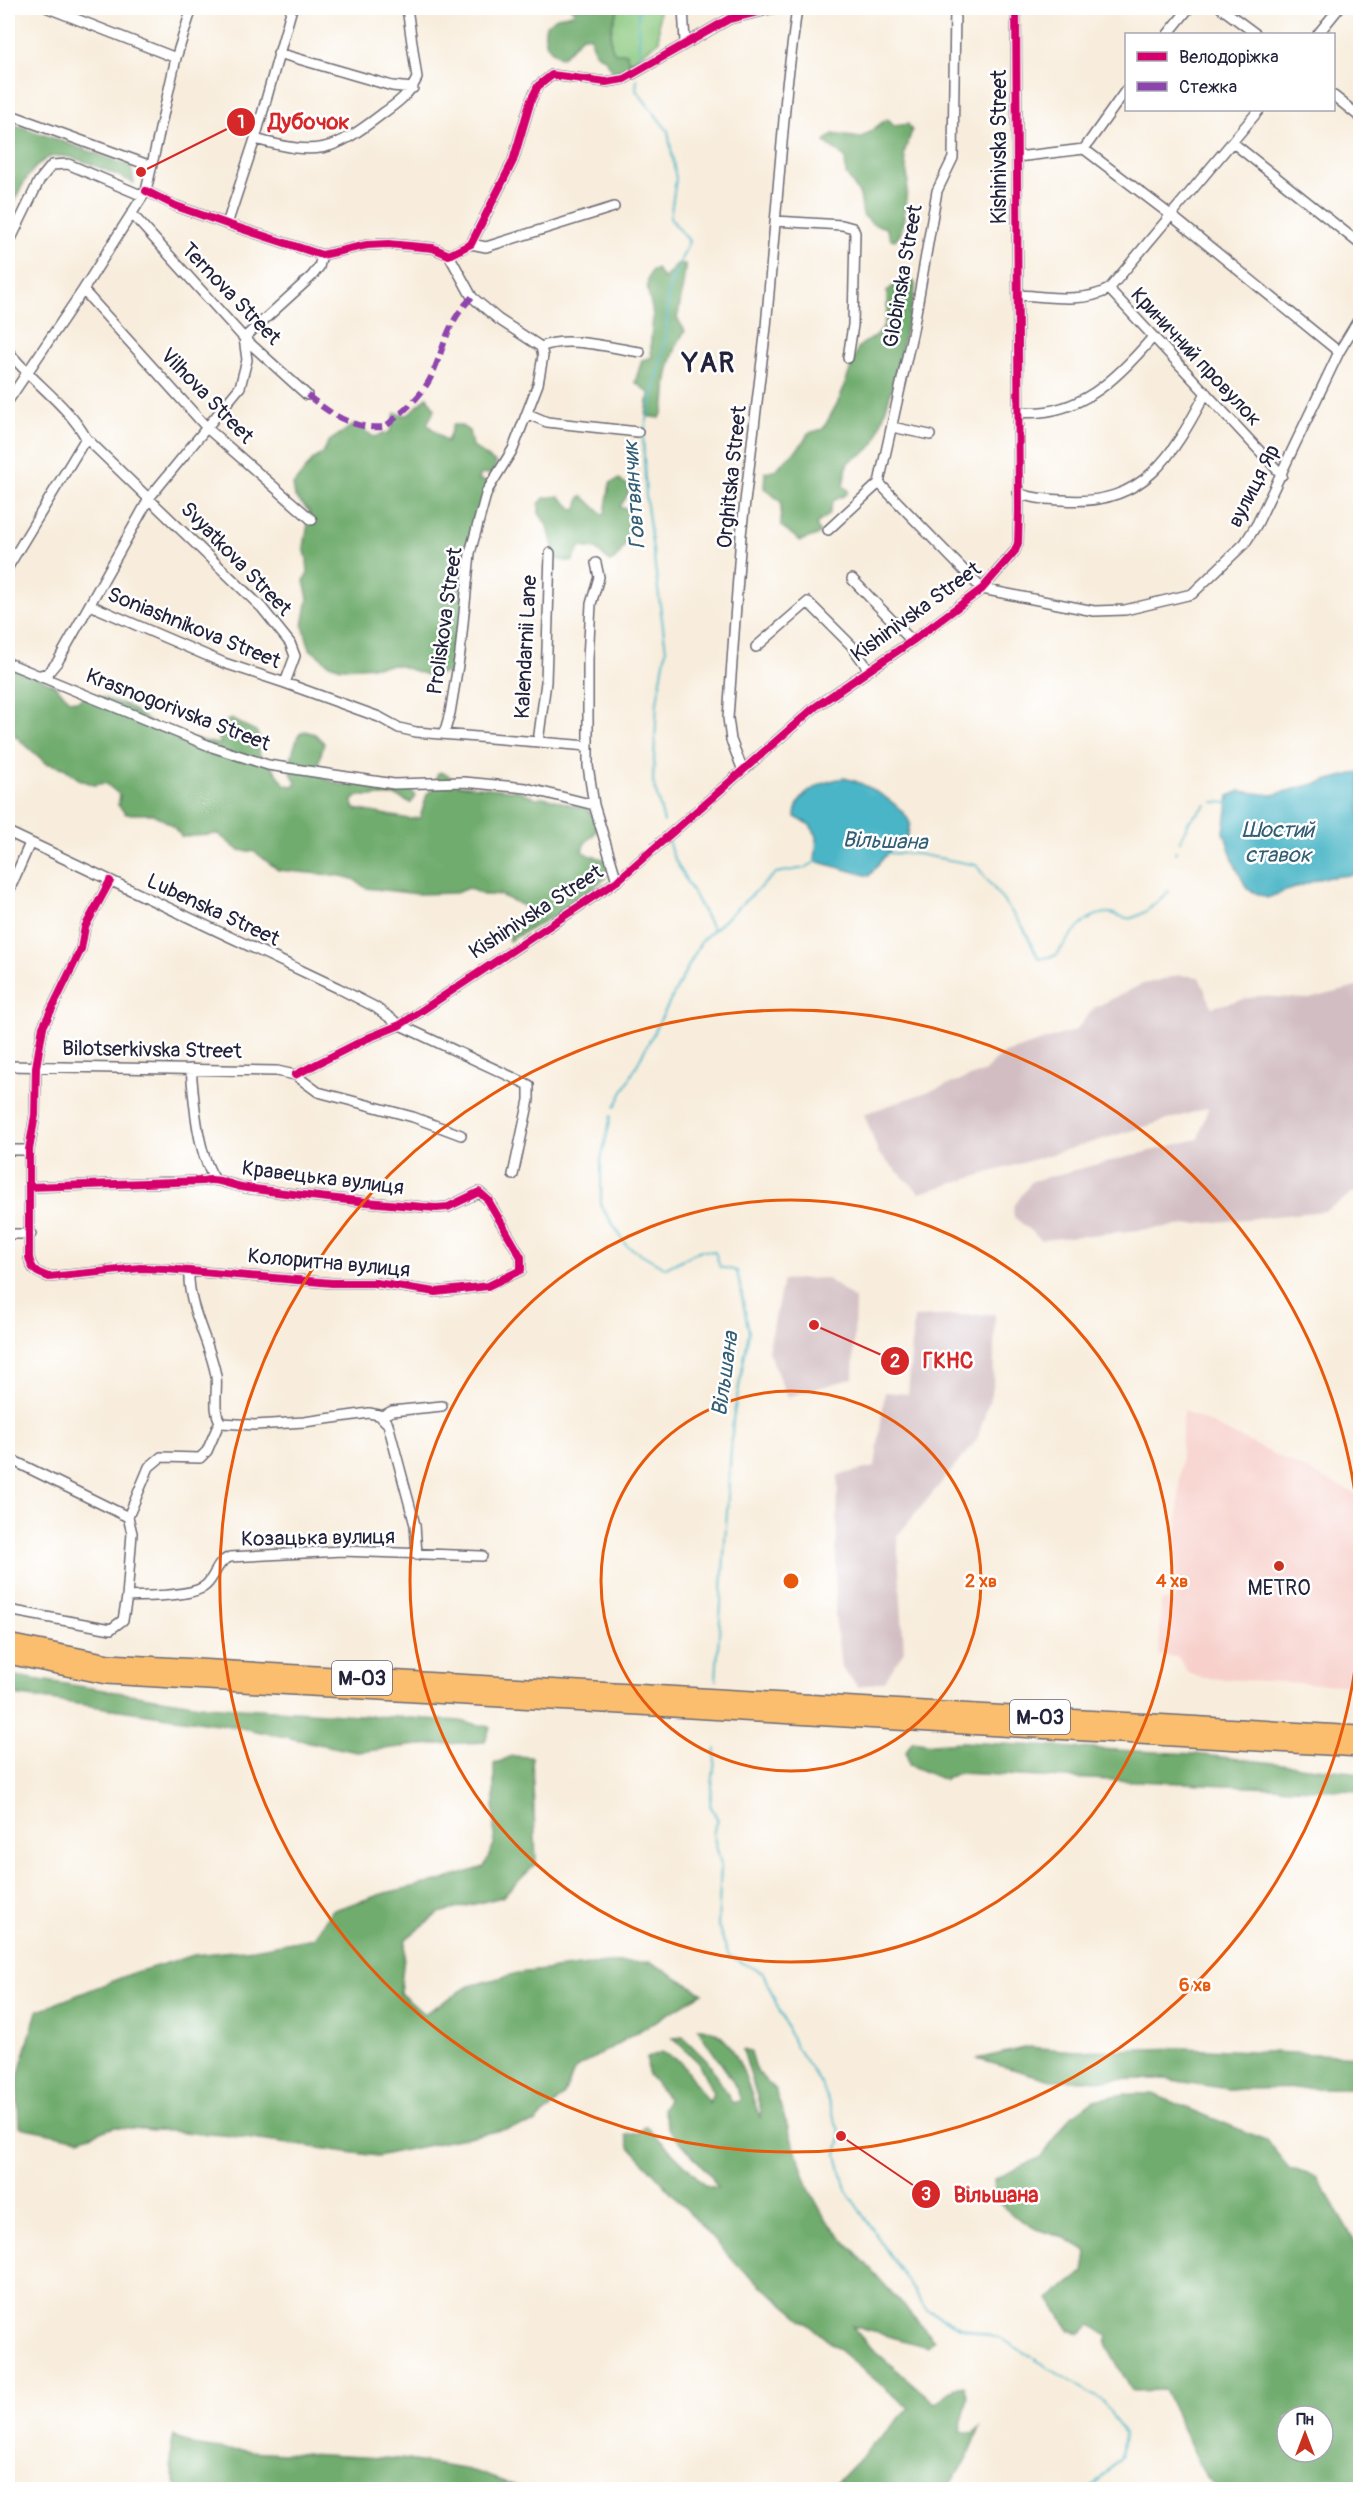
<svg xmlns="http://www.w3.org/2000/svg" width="1368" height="2497" font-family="Pangolin,sans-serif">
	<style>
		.built { fill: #f7d0cb }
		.industrial { fill: #d2bec2 }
		.green { fill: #8ac87e; stroke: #56755c; stroke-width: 1.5 }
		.forest { fill: #6fac6d; stroke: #486754; stroke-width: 1.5; fill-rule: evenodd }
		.water { fill: #4ab5c6; stroke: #366c80; stroke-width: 1.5 }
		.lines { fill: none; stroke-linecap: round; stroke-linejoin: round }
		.stream { stroke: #4ab5c6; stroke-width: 2 }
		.minor-casing { stroke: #6d6973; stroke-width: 12 }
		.trunk-casing { stroke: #6d6973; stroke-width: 18 }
		.minor { stroke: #fff; stroke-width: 9 }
		.trunk { stroke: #fabe6e; stroke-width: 15 }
		.quiet { stroke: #8e44ad; stroke-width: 6; stroke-dasharray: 12 6; stroke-linecap: butt }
		.cycleway-casing { stroke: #fff; stroke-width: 11 }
		.cycleway { stroke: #d6006c; stroke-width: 8 }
		.ring { fill: none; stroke: #e8590c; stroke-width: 3 }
		.poi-dot { fill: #c8321e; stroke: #fff; stroke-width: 2 }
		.labels { text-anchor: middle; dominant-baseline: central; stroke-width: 5; stroke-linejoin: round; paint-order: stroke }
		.shield { fill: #fff; stroke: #646476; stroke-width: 1.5 }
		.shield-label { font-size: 20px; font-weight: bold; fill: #22223b }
		.street-label { font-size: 21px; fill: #22223b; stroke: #fff }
		.poi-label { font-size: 21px; fill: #22223b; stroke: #fff }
		.water-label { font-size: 22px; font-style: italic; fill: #325d73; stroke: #fff }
		.district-label { font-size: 27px; font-weight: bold; letter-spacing: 1.5px; fill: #22223b; stroke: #fff }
		.centre { fill: #e8590c; stroke: #fff; stroke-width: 3 }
		.ring-label { font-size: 18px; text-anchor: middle; font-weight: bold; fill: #e8590c; stroke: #fff; stroke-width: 5; stroke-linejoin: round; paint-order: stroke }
		.leader { fill: none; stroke: #d62828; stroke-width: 2 }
		.callout-dot { fill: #d62828; stroke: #fff; stroke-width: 2 }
		.mark-label { font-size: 18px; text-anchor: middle; font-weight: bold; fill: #fff }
		.callout-label { font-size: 22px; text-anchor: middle; font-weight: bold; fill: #d62828; stroke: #fff; stroke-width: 5; stroke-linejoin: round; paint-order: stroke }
	</style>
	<rect width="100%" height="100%" fill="#fff"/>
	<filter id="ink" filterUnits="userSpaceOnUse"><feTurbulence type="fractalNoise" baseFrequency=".0167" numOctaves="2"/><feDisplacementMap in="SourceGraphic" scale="12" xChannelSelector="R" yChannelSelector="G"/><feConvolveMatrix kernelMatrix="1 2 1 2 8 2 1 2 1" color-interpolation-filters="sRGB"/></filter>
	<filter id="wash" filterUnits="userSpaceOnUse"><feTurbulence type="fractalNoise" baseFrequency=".008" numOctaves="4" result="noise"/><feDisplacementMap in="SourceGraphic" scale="24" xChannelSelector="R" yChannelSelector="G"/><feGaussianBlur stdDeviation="1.35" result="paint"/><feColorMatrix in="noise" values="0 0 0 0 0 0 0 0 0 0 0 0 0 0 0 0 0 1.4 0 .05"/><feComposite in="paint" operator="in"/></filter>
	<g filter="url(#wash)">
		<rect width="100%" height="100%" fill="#f8eddc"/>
		<path class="built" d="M1183,1410l177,86v190l-158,-8 -14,-5 -10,-16 -19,-1 2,-55h13z"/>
		<path class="industrial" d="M1179,975l20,2 13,30 46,-11 51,3 51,-13v203l-35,22 -284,29 -27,-23 -1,-10 19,-26 166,-42 10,-31 -288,85 -41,-39 -15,-40 120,-42 18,-18 74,-24 18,-22 46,-23z
			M826,1278l29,21 -2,79 -66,19 -19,-46 15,-71z
			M995,1314l-2,74 -16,52 -80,96 7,115 -20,30 -26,6 -17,-21 -6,-50 3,-141 37,-8 10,-75 23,2 6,-77z"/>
		<path class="green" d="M620,8h39v33l-29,21 -18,-11c-3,-14 0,-33 8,-43z"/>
		<path class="forest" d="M570,8h50c-8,10 -14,33 -5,45h12l1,8h7l-10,10 -11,2 -9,-14 -10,-6 -5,-17h-8l-18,20 -4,1c-13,-8 -18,-17 -14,-32l11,-8 16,-3 1,-4z
			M887,119l7,7 14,-2 4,7 -8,22 4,27 -4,37 -3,16 -6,7 -4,-1 -5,-11 -13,-4 -10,-9 -3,-20 -14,-21 -1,-16 -20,-16 8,-8 28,4z
			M8,122l123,44 3,17c-20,-8 -68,-36 -88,-24 -18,10 -28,36 -38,53v-42l3,-5 -3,-2z
			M677,264h8c1,3 -6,49 -8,54l8,13c-9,13 -16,33 -18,49 -2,14 0,26 -7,38l-14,-2 3,-23 -14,-11 7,-22 10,-3c-3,-14 0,-26 1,-39 0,-17 -12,-30 -1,-48l4,-1 8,10z
			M907,275l8,8v8l-25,104 -15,48 -9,9 -18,10 -5,24 5,4 -1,4 -14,7 -4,14 -13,9 4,10 -20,7 -19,-15v-24l-17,-14 1,-16 12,-3c10,-14 25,-19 31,-36l15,-4 17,-31 18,-50c6,-7 14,-8 20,-14 11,-12 9,-28 9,-43z
			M427,397l8,12 -8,15 20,18 6,-17h7l9,6 3,15 24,17 -4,11h-11l-2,6 12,3 3,6 -10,13 -21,67v33l-12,70 -21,4 -33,-11 -56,3 -12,-4 -19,-15 -7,-23 5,-28 -4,-17 4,-8 -1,-14 -3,-12 6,-35 -15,-15 -2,-12 20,-25 10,-7 5,-11 27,-18 19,13 16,-5 5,-19 13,2z
			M619,479l10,7 -1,8 -8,13 10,3c4,16 -6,46 -20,52l-14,-13 -16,-2 -8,15 -16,-3 -8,-32 -9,-14v-9l5,-6 15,-2 15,14 3,-1 3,-12 3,-1 20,19 2,-2 5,-30z
			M13,666l41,19 16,15 8,1 10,-8 38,12 39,27 52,12 4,-1 -4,-6 2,-12 12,-6 25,12 4,8 -2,9 2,8 10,7 15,22 9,1 2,-4c-12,-16 -2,-30 2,-47l7,-4 10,3 9,9 -7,25 7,10 17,7 11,-5 59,10 5,6 -5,7 -15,-7h-37l-7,5 3,8 54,10 11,-1 7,-24 9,-8 1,-12 3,-2 8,3 11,10 61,6 16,7 8,-1 43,12 9,11v12l-11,11 -3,8c9,7 17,5 26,11l-3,17 -43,32 -53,30v-7l27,-18 1,-4 -37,-17h-17l-15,-7 -12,5 -38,1 -52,-6 -13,-9 -12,-3 -63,-6 -23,-18 -17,-2 -20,-16 -36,3 -11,-13 -18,-10h-27l-8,-9 2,-10 -15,-12 -11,2 -14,-5 -16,-12 -18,-5 -32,-28 -6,-2v-64z
			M8,1675l198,31 254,15 30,6 -5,15 -66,3 -62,7 -125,-26 -224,-32z
			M913,1741l19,3 30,-2 233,12 165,19v18l-403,-18 -13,7 -35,-15 -3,-14z
			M512,1756l20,1 4,107 -34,33 -63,16 -33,26 -6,54 24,21 45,-28 49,-13 89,-10 44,-1 52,31 -128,76 -12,27 -28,27 -158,33 -154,-21 -108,-8 -36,12 -60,-12 -2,-47 20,-69 96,-38 61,-18 60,-6 60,-11 17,-27 54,-18 55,-12 44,-14 10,-23v-80z
			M698,2028c40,0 49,61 62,89l1,-7 -18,-60 8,2 6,20 18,18 34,99 16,29 109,122 -7,7 -75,-21 16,19 67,58 23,-17 6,-1 4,12 -8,34 13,2 7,-5c-9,21 -18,47 -36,61h-114l79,-81 -171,-142 -109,-120 -3,-11 12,-2 8,-7 59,59 12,3 -6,-12 -43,-48 -5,-19 5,-11 -20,-23 -1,-17 15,-6 18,9 29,42 4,-10 -15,-31 -25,-24 10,-1 25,25 25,41 8,-3c-9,-28 -30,-46 -43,-72z
			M1029,2047l45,4 110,-3 176,8v32l-132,1 -63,-10 -114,1 -74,-21z
			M1125,2094h28l113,46 23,28 28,9 43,73v239h-140l-13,-10 -43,-89 -32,1 -26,-47 2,-8 -17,-11 -11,8 -11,-3 -20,-31 35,-27 3,-20 -20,-13 -31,-10 -22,-13 -21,-18 1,-19 48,-22 27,-39 25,-18zM1287,2416h36v36h-36z
			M174,2436l18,9 34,5 175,9 69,11 55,19h-347c-8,-18 -10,-34 -4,-53z"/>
		<path class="water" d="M1360,772v102l-38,4 -55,20 -20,-9 -13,-26 -10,-31 5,-36 11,-5 32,4z
			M844,778c20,4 58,26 66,45l-3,15 -17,12 -21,26 -54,-15 2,-25 -7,-11 -15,-8c0,-24 28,-36 49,-39z"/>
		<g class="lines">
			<path class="stream" d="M639,64c3,-20 -4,-37 0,-56
				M637,79l-1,11 32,41 8,48 -6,39 19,23 -20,47 -3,50 -23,99 3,61 20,152 -9,52 -4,79 11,41
				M1213,802l15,1
				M668,840l4,14 41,76
				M1180,841l9,-20 17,-16
				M884,853l33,1 59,11 47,62 16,32 18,-4c11,-17 30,-44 53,-42 7,1 15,7 22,5 15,-4 25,-17 37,-27
				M1175,853l1,-2
				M615,1107l87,-167 74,-67 29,-5 12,-7
				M611,1116l-10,44v46l26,40 39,22 35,-18 14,2 5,15 17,4 12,61 -16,87 -17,261
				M716,1749l-6,56 8,15 -5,13 8,32 -3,61 11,30 34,17 31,71 28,41 19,51 -4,19 9,35 80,119 34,18 44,13 99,61 21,33 -3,23 -31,33"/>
		</g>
	</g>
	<g filter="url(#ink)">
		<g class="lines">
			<g class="minor-casing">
				<path id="minor" d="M48,8l128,50
					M683,8l2,34
					M1221,8l35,26
					M1168,34l21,-26
					M1318,34l21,-26
					M278,53l114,33 21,2
					M1334,96l26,21
					M8,114l143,52
					M255,139c63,17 76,14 127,-25 14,-10 28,-20 35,-36l-10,-70
					M1232,142l128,102
					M1084,149l88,67 167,136
					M1017,157l67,-8 42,-59
					M146,191l30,15 51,18 95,31 45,-10 21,-1 45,4 16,7 22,-11 42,-83 18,-61 7,-14 14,-11 54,7 18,-3 105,-60 46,-11
					M132,214l112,124 63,57
					M775,221l67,4 11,3 2,5 -2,92 -5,33
					M227,224l28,-85 37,-131
					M471,244l15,3 128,-40
					M8,245l31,-64 13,-16 16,-1 75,32
					M449,255l23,42 26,22 43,28c27,-12 69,1 99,5
					M1109,289l173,186
					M83,290l125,139 104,91
					M1018,295c28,1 65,9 91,-6l150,-179
					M8,351c24,31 59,53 78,87l176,170 28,35 5,13 -10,27 94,34 20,11 17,4 172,14
					M8,401l75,-111 63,-99 30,-133 16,-50
					M1018,412c60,6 99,-33 135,-75
					M528,414l19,8 91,10
					M892,427l38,8
					M879,483l103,106 112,22 31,-1 67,-16 53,-51 12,-19 82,-172 21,-35
					M1018,493c15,6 29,6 45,7 81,7 109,-44 143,-107
					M828,530l51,-47 34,-153 24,-139 16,-33 2,-150
					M596,563l3,14 -8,27 -3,55v107l6,39 23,76
					M8,567l78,-129
					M852,579l60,62
					M90,605l134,58 61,20
					M756,647l52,-45 43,43 18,25
					M8,663l204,84 56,18 126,19 70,-2 62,6 68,17
					M40,675l8,-2 10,-12 92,-164 90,-110 7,-27 -3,-22 68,-62 7,-9 3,-12
					M444,734l6,-21 10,-60 10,-100 17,-62 26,-42 25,-65 5,-28 -2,-9
					M538,742l8,-60 4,-129
					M742,768l-11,-28 -3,-22 13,-183 25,-208 21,-242 10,-77
					M8,832l330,156 37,19 25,18 129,60v15l-16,75
					M8,893l22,-50
					M8,1066l269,5 18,4 23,17 95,25 48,18
					M191,1069c3,32 6,82 23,109
					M295,1075l73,-37 32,-13 217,-144 198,-174 97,-66 70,-52 33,-38 3,-8 1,-33 -3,-502
					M8,1150h21
					M29,1187l174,-6c14,-4 29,5 44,7 63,9 126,15 189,20l12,-1 31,-15 9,8 33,57v13l-33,16 -52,6 -60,-9h-44l-166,-14 -26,-1 -91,9c-12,-4 -18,-7 -20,-20v-107l6,-35 1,-48 7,-40 38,-78 4,-22 25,-46
					M8,1234h23
					M189,1271c-2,36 21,70 27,105 2,14 -4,35 5,47l34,2 49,-3 65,-9 10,2 9,9 27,101 2,30
					M382,1416l10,-5 50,-5
					M8,1458l120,59
					M127,1597l5,-64 -4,-16 21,-50 12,-10 39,1 7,-7 13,-30
					M8,1610l103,19 12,-9 4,-23c18,-1 67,0 79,-12 10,-9 10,-23 24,-28l112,-6 140,5"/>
			</g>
			<g class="trunk-casing">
				<path id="trunk" d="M8,1642l101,20 1251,72
					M8,1656l98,20 1254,73"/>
			</g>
			<use href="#minor" class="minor"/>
			<use href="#trunk" class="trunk"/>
			<path class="quiet" d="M307,395c24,19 46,35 78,32 17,-15 37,-30 47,-52 14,-32 14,-51 40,-78"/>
			<g class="cycleway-casing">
				<path id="cycleway" d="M146,191l30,15 51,18 95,31 45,-10 21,-1 45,4 16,7 22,-11 42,-83 18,-61 7,-14 14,-11 54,7 18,-3 105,-60 46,-11
					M295,1075l73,-37 32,-13 217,-144 198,-174 97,-66 70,-52 33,-38 3,-8 1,-33 -3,-502
					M29,1187l174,-6c14,-4 29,5 44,7 63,9 126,15 189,20l12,-1 31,-15 9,8 33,57v13l-33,16 -52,6 -60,-9h-44l-166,-14 -26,-1 -91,9c-12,-4 -18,-7 -20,-20v-107l6,-35 1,-48 7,-40 38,-78 4,-22 25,-46"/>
			</g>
			<use href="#cycleway" class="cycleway"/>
		</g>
	</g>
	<g class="ring">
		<circle cx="791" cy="1581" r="190"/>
		<circle cx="791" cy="1581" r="381"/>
		<path d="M1360 1626A571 571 0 1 1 1360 1536"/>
	</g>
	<circle class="poi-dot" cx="1279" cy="1566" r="6"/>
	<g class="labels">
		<g class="shield">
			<rect x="332" y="1661" width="60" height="34" rx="4.5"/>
			<rect x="1010" y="1700" width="60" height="34" rx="4.5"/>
		</g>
		<g class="shield-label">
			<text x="362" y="1678">М-03</text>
			<text x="1040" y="1717">М-03</text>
		</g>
		<g class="street-label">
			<text transform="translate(999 147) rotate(-90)">Kishinivska Street</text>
			<text transform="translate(903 276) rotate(-80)">Globinska Street</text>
			<text transform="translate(231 294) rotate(46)">Ternova Street</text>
			<text transform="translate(1196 357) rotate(47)">Криничний провулок</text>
			<text transform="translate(207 396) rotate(46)">Vilhova Street</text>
			<text transform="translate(732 477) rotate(-84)">Orghitska Street</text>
			<text transform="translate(1254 486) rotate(-63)">вулиця Яр</text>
			<text transform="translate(236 559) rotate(46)">Svyatkova Street</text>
			<text transform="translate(916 612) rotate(-36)">Kishinivska Street</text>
			<text transform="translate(445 621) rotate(-82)">Proliskova Street</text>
			<text transform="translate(194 628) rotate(22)">Soniashnikova Street</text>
			<text transform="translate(526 647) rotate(-87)">Kalendarnii Lane</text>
			<text transform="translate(178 710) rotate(21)">Krasnogorivska Street</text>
			<text transform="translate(213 910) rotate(25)">Lubenska Street</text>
			<text transform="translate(536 912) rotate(-33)">Kishinivska Street</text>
			<text transform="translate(152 1050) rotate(1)">Bilotserkivska Street</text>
			<text transform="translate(323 1178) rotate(7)">Кравецька вулиця</text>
			<text transform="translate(329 1263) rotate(5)">Колоритна вулиця</text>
			<text transform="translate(318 1538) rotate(-1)">Козацька вулиця</text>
		</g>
		<g class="poi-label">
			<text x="1279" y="1588">METRO</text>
		</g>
		<g class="water-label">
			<text transform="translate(634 495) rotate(-94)">Говтвянчик</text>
			<text x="1278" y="830">Шостий<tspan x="1278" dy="25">ставок</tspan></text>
			<text transform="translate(885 841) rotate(2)">Вільшана</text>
			<text transform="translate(725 1374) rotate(-82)">Вільшана</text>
		</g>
		<g class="district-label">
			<text x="709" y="363">YAR</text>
		</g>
	</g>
	<circle cx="791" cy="1581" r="9" class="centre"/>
	<g class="ring-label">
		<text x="981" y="1587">2 хв</text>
		<text x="1172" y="1587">4 хв</text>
		<text x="1195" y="1991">6 хв</text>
	</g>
	<path class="leader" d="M141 172L241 122M814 1325L895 1361M841 2136L926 2194"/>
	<g class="callout-dot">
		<circle cx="141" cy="172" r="6"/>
		<circle cx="814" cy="1325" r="6"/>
		<circle cx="841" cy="2136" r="6"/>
		<circle cx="241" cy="122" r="15"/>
		<circle cx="895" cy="1361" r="15"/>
		<circle cx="926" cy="2194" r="15"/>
	</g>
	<g class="mark-label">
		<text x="241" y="128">1</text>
		<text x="895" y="1367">2</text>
		<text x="926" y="2200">3</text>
	</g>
	<g class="callout-label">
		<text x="309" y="129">Дубочок</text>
		<text x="948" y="1368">ГКНС</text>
		<text x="996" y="2202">Вільшана</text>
	</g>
	<rect width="1368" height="2497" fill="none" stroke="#fff" stroke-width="30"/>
	<rect x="1125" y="33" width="210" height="78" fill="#ffffff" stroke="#a7a7b1" stroke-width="1.5"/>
	<rect x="1137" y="52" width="30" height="9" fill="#d6006c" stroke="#a7a7b1" stroke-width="1.5"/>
	<text x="1179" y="63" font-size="18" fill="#22223b">Велодоріжка</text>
	<rect x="1137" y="82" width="30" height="9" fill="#8e44ad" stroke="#a7a7b1" stroke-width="1.5"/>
	<text x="1179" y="93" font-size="18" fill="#22223b">Стежка</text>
	<g transform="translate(1305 2434)"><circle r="28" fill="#ffffff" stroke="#a7a7b1" stroke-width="1.5"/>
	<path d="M0-4.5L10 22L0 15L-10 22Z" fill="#c8321e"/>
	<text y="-9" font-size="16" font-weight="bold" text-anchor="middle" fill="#22223b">Пн</text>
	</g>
</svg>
